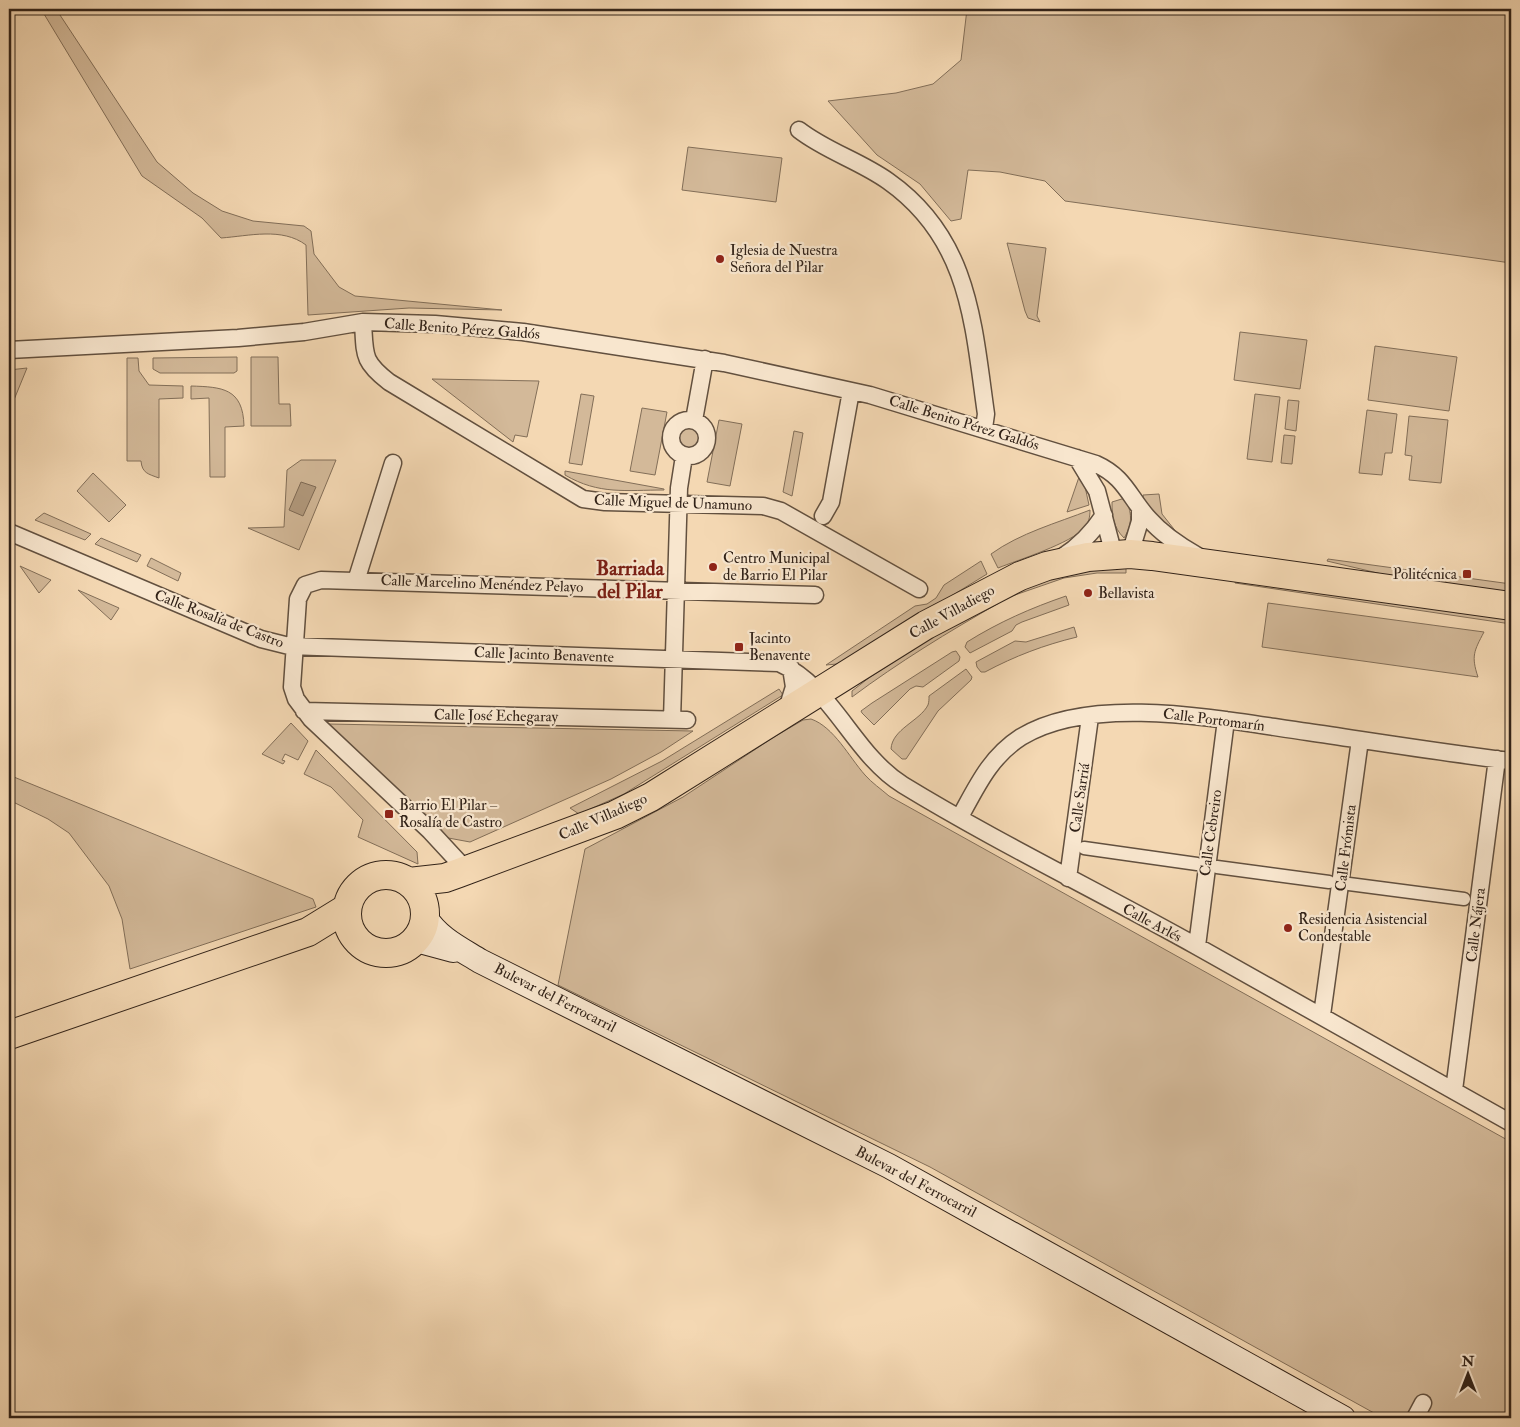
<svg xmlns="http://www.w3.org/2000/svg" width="1520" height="1427" font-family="'IM FELL Double Pica',serif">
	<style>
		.green { fill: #d3b999; stroke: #826e58 }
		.water { fill: #b29a7e; stroke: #7e6a55 }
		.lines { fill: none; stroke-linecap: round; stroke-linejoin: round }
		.pedestrian-casing { stroke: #62503f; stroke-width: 15 }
		.minor-casing { stroke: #62503f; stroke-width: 19 }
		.secondary-casing { stroke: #312218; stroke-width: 26 }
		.trunk-casing { stroke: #312218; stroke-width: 30 }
		.pedestrian { stroke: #f8e6ce; stroke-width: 12 }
		.minor { stroke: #f8e6ce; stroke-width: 16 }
		.secondary { stroke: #f8e6ce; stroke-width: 24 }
		.trunk { stroke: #f4d8b3; stroke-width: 28 }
		.poi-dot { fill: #8f2418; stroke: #f8e6ce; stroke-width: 2 }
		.labels { text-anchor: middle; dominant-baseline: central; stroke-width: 4.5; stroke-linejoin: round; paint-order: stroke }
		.poi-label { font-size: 15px; fill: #312218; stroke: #f8e6ce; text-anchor: start }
		.street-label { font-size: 15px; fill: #312218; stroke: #f8e6ce }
		.district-label { font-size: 20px; font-weight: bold; fill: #7a1f14; stroke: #f8e6ce }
	</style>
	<rect width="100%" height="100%" fill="#f4d8b3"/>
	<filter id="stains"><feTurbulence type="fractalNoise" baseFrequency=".004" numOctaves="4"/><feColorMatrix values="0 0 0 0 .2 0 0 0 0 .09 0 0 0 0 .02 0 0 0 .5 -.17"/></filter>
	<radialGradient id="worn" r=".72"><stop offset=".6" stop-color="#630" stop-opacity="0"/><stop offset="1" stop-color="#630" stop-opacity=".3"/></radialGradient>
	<path class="green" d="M41,9h15l101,153 36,31 29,18 31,10 51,5 7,5 3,23 25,33 16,9 147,14 -93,-2 -101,7 -2,-70c-24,-18 -57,-9 -85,-7l-19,-20 -60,-42z
		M967,9h544v254l-446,-62 -20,-20 -45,-9 -32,-2 -7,49 -10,2 -31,-37 -43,-29 -49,-54 68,-8 37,-9 28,-24z
		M688,147l94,11 -6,44 -94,-12z
		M1007,243l39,5 -9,68 3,6 -12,-4 -3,-7z
		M1240,332l67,8 -7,49 -66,-9z
		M1375,346l82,11 -8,54 -81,-11z
		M237,357v14l-3,2h-74l-7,-4v-11z
		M251,357h27l1,47h11l1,22h-40z
		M127,358h11l1,13 10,14 34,1v12l-24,1v79c-11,-4 -17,-5 -18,-17h-14z
		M27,368l-18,44v-42z
		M432,379l107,2 -12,56 -12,-2 -2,7z
		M191,386c31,1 52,2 53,40l-19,1v50h-15l-1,-79 -18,1z
		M581,394l13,2 -12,69 -13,-2z
		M1255,394l25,3 -8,65 -25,-3z
		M1288,400l11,1 -3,30 -11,-2z
		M642,408l25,4 -12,63 -25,-4z
		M1367,410l30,4 -5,39h-7l-3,22 -23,-2z
		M1409,416l39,4 -7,63 -32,-3 3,-24 -7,-1z
		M719,420l23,4 -12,62 -23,-4z
		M677 438a11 11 0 1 1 22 0a11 11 0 1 1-22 0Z
		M794,431l9,2 -11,63 -9,-4z
		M1284,435l11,1 -3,28 -11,-1z
		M301,460h35l-37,90 -51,-22 36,-1 3,-57z
		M565,471l99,18v1c-38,0 -65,5 -99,-15z
		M93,473l33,32 -17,17 -32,-31z
		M1079,477l5,5 5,23 -22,7z
		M1159,494l3,20 19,24c-11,-10 -37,-26 -38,-43z
		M1125,498c7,14 8,26 -1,40 -11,-11 -12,-22 -12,-36z
		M1090,510c0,7 -1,12 -6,18 -12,15 -66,32 -86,40l-7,-14c29,-21 66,-31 99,-44z
		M44,513l47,21 -6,6 -50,-20z
		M101,538l40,17 -4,7 -42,-18z
		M151,558l30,15 -3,8 -31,-15z
		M1328,559l183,25v11l-125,-20 -59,-14z
		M981,561l6,13 -135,83 -15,7 -11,1 89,-59 12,-2 9,-6 8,-13z
		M20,566l31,14 -12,13z
		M1126,567v6h-29l-33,5 -52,18 -2,-5 51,-18z
		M1236,577l275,40v7l-276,-41z
		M78,590l41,18 -8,12z
		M1066,596l3,9 -47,17 -6,3 -4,6 -42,22 -5,-6 2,-5c32,-20 64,-34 99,-46z
		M996,597l3,6c-51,29 -100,59 -147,94v-6l18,-14z
		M1268,603l216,29c-10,19 -13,24 -6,45l-216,-30z
		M1074,627l3,10c-33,8 -62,19 -92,35h-4l-4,-5 -1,-5 39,-21 11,1z
		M956,651l4,6 -1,4 -36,26 -7,-1 -6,3 -36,36 -12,-12 -1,-2 11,-8 80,-51z
		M966,669l6,8 -1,3 -33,31 -32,48h-4l-11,-10c1,-20 29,-28 37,-44 1,-3 1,-6 1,-9z
		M779,689l4,6 -159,99 -45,20 -9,-6 92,-47z
		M811,719c23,8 38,38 54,56 7,8 16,14 24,21l622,346v276h-128l-453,-251 -372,-182 27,-136 98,-52 91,-60 29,-17z
		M291,723l17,18 -10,19 -13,-6 -3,6 3,1 -2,3 -21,-10z
		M328,724l365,7 -32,21 -50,27 -141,63 -27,-5z
		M316,750l101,102 1,12 -60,-27 5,-17 -32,-33 -27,-13z
		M9,775l304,124 3,8 -186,62 -8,-50 -13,-33 -40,-53 -21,-14 -39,-19z"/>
	<path class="water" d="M301,482l15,5 -13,29 -14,-6z"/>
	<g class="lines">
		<g class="pedestrian-casing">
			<path id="pedestrian" d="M1084,848l113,16
				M1217,867l112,15
				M1349,884l115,15"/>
		</g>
		<g class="minor-casing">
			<path id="minor" d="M799,130c27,21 61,31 89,51 82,58 85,142 98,233l-2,14
				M363,322c2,33 -1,39 26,60l194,117 22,3 158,4 18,5 138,78
				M9,350l229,-12 66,-6 59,-10 72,2 88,8 201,31 146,32 226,69c29,13 33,33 53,55 14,16 31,27 49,37
				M671 438a18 18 0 1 1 36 0a18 18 0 1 1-36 0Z
				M694,420l11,-61
				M1077,458l20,33 17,64
				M823,516l8,-14 20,-111
				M9,532l252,107 28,7 490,17c54,24 74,91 124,122 95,58 197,107 295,162 105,58 208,118 313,176
				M1130,554l10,-33v-12
				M1062,557c18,-11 30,-24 42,-42
				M356,581l37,-118
				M304,711l383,9
				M786,712l8,-25 -3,-19
				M672,720l7,-232 5,-32
				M960,817c17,-31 30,-60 61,-80 73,-45 207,-16 287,-5 68,10 136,21 203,29
				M467,871l-37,-40 -119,-112 -15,-20 -4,-12 6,-88 7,-14 16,-5 494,15
				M1068,878l22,-161
				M1197,946l29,-226
				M1322,1015l38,-275
				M1454,1090l43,-331
				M1415,1418l8,-15"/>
		</g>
		<g class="secondary-casing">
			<path id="secondary" d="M425,917c13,21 34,31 55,44l409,205 454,252
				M416,940l37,10"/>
		</g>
		<g class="trunk-casing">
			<path id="trunk" d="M347 914a39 39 0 1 1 78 0a39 39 0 1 1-78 0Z
				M409,882l36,-4 14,-5 156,-58 36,-18 275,-172 94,-49 27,-10 41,-9 42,-3 22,2 359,50
				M9,1035l299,-103 39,-24"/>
		</g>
		<use href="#pedestrian" class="pedestrian"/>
		<use href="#minor" class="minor"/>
		<use href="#secondary" class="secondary"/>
		<use href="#trunk" class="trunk"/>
	</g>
	<g class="poi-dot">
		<circle cx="720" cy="259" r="5"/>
		<circle cx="713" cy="567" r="5"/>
		<rect x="1462" y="569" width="10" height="10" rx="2.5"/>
		<circle cx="1088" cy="593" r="5"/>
		<rect x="734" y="642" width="10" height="10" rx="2.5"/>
		<rect x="384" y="809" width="10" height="10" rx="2.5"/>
		<circle cx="1288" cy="928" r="5"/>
	</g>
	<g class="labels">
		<g class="poi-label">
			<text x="730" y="250">Iglesia de Nuestra<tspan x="730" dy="17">Señora del Pilar</tspan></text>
			<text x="723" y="558">Centro Municipal<tspan x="723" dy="17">de Barrio El Pilar</tspan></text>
			<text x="1457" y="574" text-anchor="end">Politécnica</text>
			<text x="1098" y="593">Bellavista</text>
			<text x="749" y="638">Jacinto<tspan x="749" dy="17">Benavente</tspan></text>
			<text x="399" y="805">Barrio El Pilar –<tspan x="399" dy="17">Rosalía de Castro</tspan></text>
			<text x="1298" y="919">Residencia Asistencial<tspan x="1298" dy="17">Condestable</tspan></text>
		</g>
		<g class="street-label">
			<text transform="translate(462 329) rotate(4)">Calle Benito Pérez Galdós</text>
			<text transform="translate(964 423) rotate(17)">Calle Benito Pérez Galdós</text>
			<text transform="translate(673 503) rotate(2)">Calle Miguel de Unamuno</text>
			<text transform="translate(482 584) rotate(2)">Calle Marcelino Menéndez Pelayo</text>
			<text transform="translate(952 612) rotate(-29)">Calle Villadiego</text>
			<text transform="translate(219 619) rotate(21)">Calle Rosalía de Castro</text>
			<text transform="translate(544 655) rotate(2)">Calle Jacinto Benavente</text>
			<text transform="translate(496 716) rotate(1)">Calle José Echegaray</text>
			<text transform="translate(1214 720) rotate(7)">Calle Portomarín</text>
			<text transform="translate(1080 798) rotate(-82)">Calle Sarriá</text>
			<text transform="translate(603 817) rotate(-24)">Calle Villadiego</text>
			<text transform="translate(1211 833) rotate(-82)">Calle Cebreiro</text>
			<text transform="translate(1346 848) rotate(-83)">Calle Frómista</text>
			<text transform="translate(1152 923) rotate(28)">Calle Arlés</text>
			<text transform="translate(1476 925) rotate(-83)">Calle Nájera</text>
			<text transform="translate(555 998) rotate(27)">Bulevar del Ferrocarril</text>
			<text transform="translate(916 1182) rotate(28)">Bulevar del Ferrocarril</text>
		</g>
		<g class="district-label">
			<text x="630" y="568">Barriada<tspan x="630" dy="23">del Pilar</tspan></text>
		</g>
	</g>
	<rect width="1520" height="1427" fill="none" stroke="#f4d8b3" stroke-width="30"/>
	<rect x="10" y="10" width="1500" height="1407" fill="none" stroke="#312218" stroke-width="2.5"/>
	<rect x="15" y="15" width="1490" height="1397" fill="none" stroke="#312218"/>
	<g transform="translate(1468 1374)" stroke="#f8e6ce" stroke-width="4" paint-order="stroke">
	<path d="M0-4L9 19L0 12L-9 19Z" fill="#312218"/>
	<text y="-8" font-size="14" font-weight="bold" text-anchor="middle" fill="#312218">N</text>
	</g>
	<rect width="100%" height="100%" filter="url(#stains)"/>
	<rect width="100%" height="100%" fill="url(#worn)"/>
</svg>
